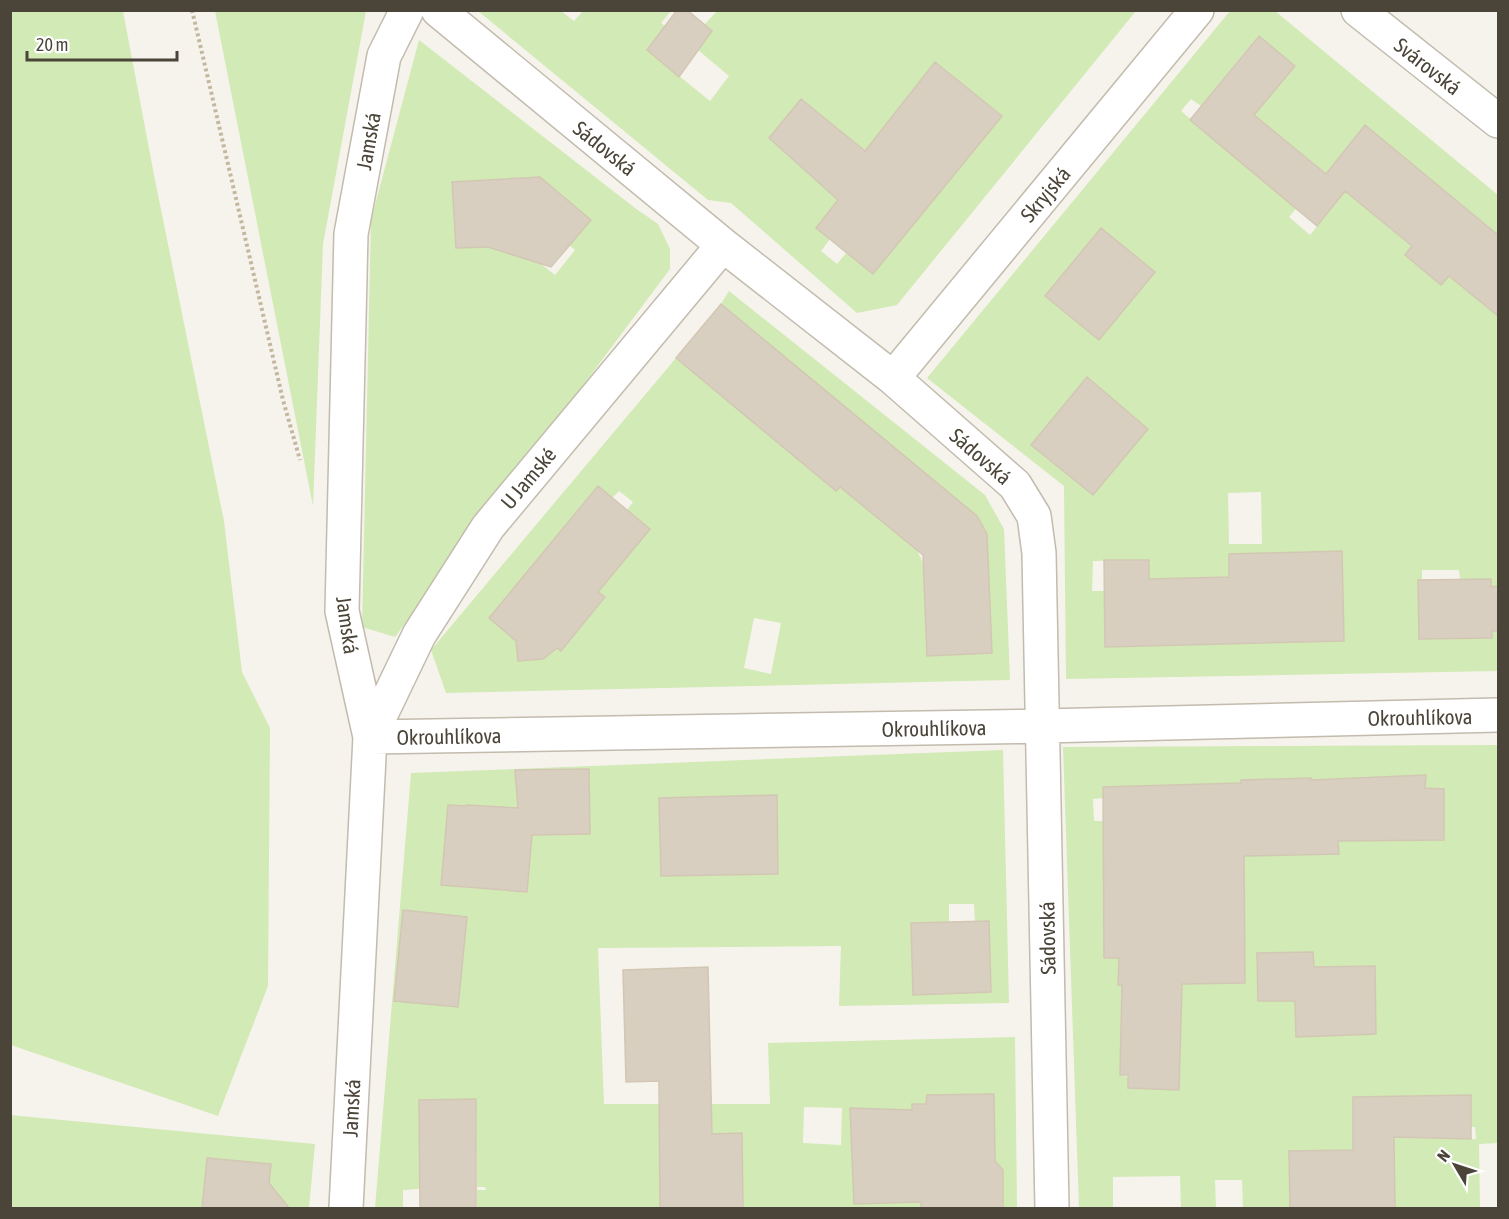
<svg xmlns="http://www.w3.org/2000/svg" width="1509" height="1219" font-family="'Asap Condensed',sans-serif">
	<style>
		.green { fill: #d2eab5; fill-rule: evenodd }
		.building { fill: #d8cfc1; stroke: #d3c7b4; stroke-width: 1.5 }
		.lines { fill: none; stroke-linecap: round; stroke-linejoin: round }
		.minor-casing { stroke: #c2bbae; stroke-width: 36 }
		.path { stroke: #c4b79f; stroke-width: 4; stroke-dasharray: 3 3; stroke-linecap: butt }
		.minor { stroke: #fff; stroke-width: 33 }
		.labels { text-anchor: middle; dominant-baseline: central; stroke-width: 5; stroke-linejoin: round; paint-order: stroke }
		.street-label { font-size: 21px; fill: #4b4439; stroke: #fff }
	</style>
	<rect width="100%" height="100%" fill="#f6f3ec"/>
	<path class="green" d="M11,10l112,1 31,164 70,346 18,151 28,56 -2,258 -50,130 -207,-71z
		M215,11h151l-43,233 -10,262z
		M478,11h83l13,10 9,-10h88l-10,12 4,3 -18,24 63,51 19,-25 -31,-26 6,-25 13,-14h419l-239,294 -40,8 -126,-110 -23,-3zM935,62l67,54 -45,55 -66,-53zM801,99l23,19 9,77 -63,-57zM854,181l19,93 -27,-21 -9,11 -16,-13 9,-12 -14,-12z
		M1230,11h45l223,184v88l-15,20 15,13v270l-7,1 -1,-8h-30l-1,-9h-37v10h-4l2,59 72,-1v-7h6v40l-432,8 -2,-193 -137,-108zM1258,36l36,30 -43,52 10,61 -80,-68 10,-12 10,7zM1366,126l123,101 -48,58 -36,-30 7,-9 -74,-61 -6,23 -22,27 -21,-18zM1101,228l54,44 -56,68 -54,-44zM1064,405l63,7 21,17 -55,66 -62,-50zM1261,492l1,52h-33l-1,-51zM1342,551l2,90 -83,1 -2,-89zM1149,560v19l42,-1 1,67 -87,2 -1,-56h-12l1,-30z
		M419,40l216,168 23,16 12,25v20l-275,368 -33,-10 9,-407zM569,245l6,5 -20,25 -15,-12 -52,-16z
		M729,291l256,204 19,34 6,151 -564,13 -15,-43 245,-292 160,133 45,-53 -160,-134zM898,451l60,49 11,21 9,-4 9,17 4,119 -64,3 -4,-93 -6,-13 -60,-49zM598,487l14,11 7,-7 14,11 -6,8 23,19 -36,44 -18,17 8,8 -43,53 -9,-7 -11,16 -3,-2 -11,2 -10,-7 -1,-12 -27,-23zM754,618l27,5 -10,51 -27,-6z
		M1498,745v398l-19,1 1,64h-85l-106,-57 1,57h-47l-1,-28h-27l1,28h-35l-1,-32 -67,1v31h-34l-16,-461zM1426,775l-1,13 19,1v51l-64,1zM1311,778l1,14 25,-1 1,63 -60,1 -35,-31 -2,-44zM1199,784l1,59 -97,-22h-9l-1,-22 10,-1v-11zM1104,915l88,69 -74,1 1,-27h-15zM1375,966l1,68 -80,3 -1,-36 19,-34zM1130,1042l50,2 -1,46 -59,-15zM1471,1095v32h4l1,12 -39,-1v-10z
		M1003,750l6,253 -170,3 2,-60 -243,2 6,156h166l-2,-61 247,-6 2,171h-14v-38l-8,-9 -1,-67 -67,1 -1,9h-14l8,60 1,44h-178l-1,-34 -82,34h-183v-18h9l-1,-3h-8l-1,-88 -57,1v89l-16,1v18h-28l36,-435zM589,769l-55,40 -7,83 -67,-5 7,-82 51,3 -2,-38zM776,795l-115,81 -2,-78zM949,904h25l1,18h14l2,70 -78,2 -2,-71 38,-1zM403,911l63,7 -8,89 -63,-6zM804,1107l38,1 -1,37 -38,-2z
		M10,1115l305,29 -6,64h-42l10,-5 1,-10 -5,-6h-4l2,-23 -64,-6 -5,50h-191z"/>
	<path class="building" d="M677,10h10l25,21 -33,46 -32,-27z
		M1259,36l36,30 -41,49 72,59 39,-49 133,110v81l-49,-40 -8,9 -36,-30 7,-9 -67,-55 -28,35 -127,-106z
		M935,62l67,54 -129,158 -57,-46 22,-28 -69,-62 32,-39 64,52z
		M540,177l51,43 -40,47 -63,-20 -32,1 -4,-66z
		M1101,228l54,44 -56,68 -54,-44z
		M721,304l256,212 10,18 5,119 -65,3 -4,-101 -83,-68 -4,4 -160,-133z
		M1087,377l61,52 -55,66 -62,-50z
		M598,486l52,43 -52,63 7,5 -44,54 -4,-3 -14,11 -25,2 -2,-20 -27,-23z
		M1342,551l2,90 -239,6 -1,-87h45v19l80,-2v-23z
		M1491,579v8l7,-1v45h-6v7l-73,1 -1,-59z
		M589,769l1,65 -58,1 -5,57 -86,-7 7,-80 18,1 1,-1 51,3 -3,-38z
		M1426,775l-1,13 19,1v51l-106,1 1,13 -95,2 1,127 -63,1 -3,106 -51,-2v-13h-8l2,-90h-4l1,-27h-15l-1,-171 138,-4v-3l70,-2v2z
		M777,795l1,79 -117,2 -2,-78z
		M403,910l64,7 -9,90 -64,-6z
		M989,921l2,71 -78,3 -2,-72z
		M1313,952l1,15 61,-1 1,68 -80,3 -1,-36h-37l-1,-48z
		M708,967l4,167 30,-1 1,76h-83l-1,-128 -33,1 -3,-112z
		M994,1094l1,67 8,9v39h-82v-7l-67,2 -4,-96 62,2v-6h14l1,-9z
		M1471,1095v44l-77,-2 1,72h-105l-1,-58 64,-1v-53z
		M476,1099v110h-56l-1,-109z
		M207,1158l64,6 -2,19 21,26h-88z"/>
	<g class="lines">
		<g class="minor-casing">
			<path id="minor" d="M438,10l285,235 170,133 122,107 19,31 5,37 13,655
				M1358,10l140,111
				M893,378l304,-368
				M370,737l673,-11 455,-11
				M370,737l49,-102 69,-108 235,-282
				M346,1208l24,-471 -28,-126 9,-377 33,-178 23,-46"/>
		</g>
		<path class="path" d="M192,10l91,390 17,60"/>
		<use href="#minor" class="minor"/>
	</g>
	<g class="labels">
		<g class="street-label">
			<text transform="translate(1428 66) rotate(38)">Svárovská</text>
			<text transform="translate(368 141) rotate(-80)">Jamská</text>
			<text transform="translate(605 148) rotate(39)">Sádovská</text>
			<text transform="translate(1045 194) rotate(-50)">Skryjská</text>
			<text transform="translate(981 456) rotate(41)">Sádovská</text>
			<text transform="translate(528 478) rotate(-50)">U Jamské</text>
			<text transform="translate(348 625) rotate(82)">Jamská</text>
			<text transform="translate(1420 717) rotate(-1)">Okrouhlíkova</text>
			<text transform="translate(934 728) rotate(-1)">Okrouhlíkova</text>
			<text transform="translate(449 736) rotate(-1)">Okrouhlíkova</text>
			<text transform="translate(1047 938) rotate(-91)">Sádovská</text>
			<text transform="translate(351 1108) rotate(-87)">Jamská</text>
		</g>
	</g>
	<rect width="1509" height="1219" fill="none" stroke="#4b4439" stroke-width="24"/>
	<g transform="translate(1455 1165) rotate(309)" stroke="#ffffff" stroke-width="4.5" paint-order="stroke">
	<path d="M0-4.5L10 22L0 15L-10 22Z" fill="#4b4439"/>
	<text y="-9" font-size="16" font-weight="bold" text-anchor="middle" fill="#4b4439">N</text>
	</g>
	<path d="M27 51v9h150v-9" fill="none" stroke="#4b4439" stroke-width="3"/>
	<text x="36" y="51" font-size="18" fill="#4b4439" stroke="#ffffff" stroke-width="4.5" paint-order="stroke">20 m</text>
</svg>
